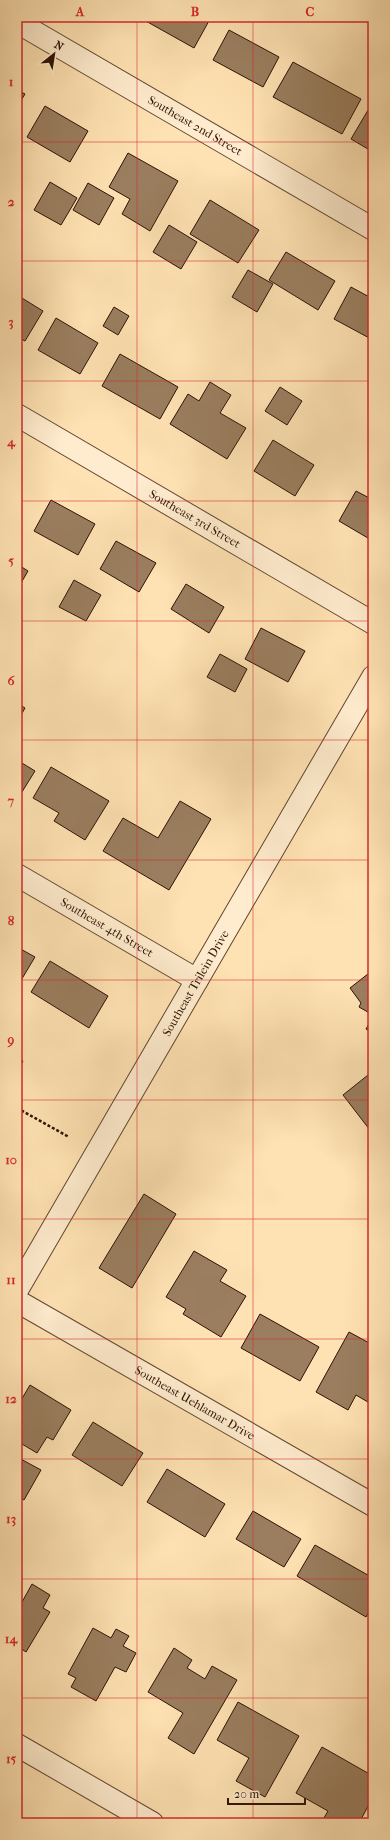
<svg xmlns="http://www.w3.org/2000/svg" width="390" height="1840" font-family="'IM FELL French Canon',serif">
	<style>
		.building { fill: #9a7e5f; stroke: #2d1204 }
		.lines { fill: none; stroke-linecap: round; stroke-linejoin: round }
		.minor-casing { stroke: #624630; stroke-width: 24 }
		.tertiary-casing { stroke: #624630; stroke-width: 24 }
		.path { stroke: #2d1204; stroke-width: 2.5; stroke-dasharray: 3 2; stroke-linecap: butt }
		.minor { stroke: #ffecce; stroke-width: 22 }
		.tertiary { stroke: #ffecce; stroke-width: 22 }
		.grid { fill: none; stroke: #d62828; stroke-width: 1; stroke-opacity: 0.55 }
		.labels { text-anchor: middle; dominant-baseline: central; stroke-width: 3; stroke-linejoin: round; paint-order: stroke }
		.street-label { font-size: 12px; fill: #2d1204; stroke: #ffecce }
		.neatline { fill: none; stroke: #d62828; stroke-width: 1.5 }
		.grid-label { font-size: 13px; text-anchor: middle; font-weight: bold; fill: #d62828 }
	</style>
	<rect width="100%" height="100%" fill="#ffe2b3"/>
	<filter id="stains"><feTurbulence type="fractalNoise" baseFrequency=".005" numOctaves="4"/><feColorMatrix values="0 0 0 0 .2 0 0 0 0 .09 0 0 0 0 .02 0 0 0 .5 -.17"/></filter>
	<radialGradient id="worn" r=".72"><stop offset=".6" stop-color="#630" stop-opacity="0"/><stop offset="1" stop-color="#630" stop-opacity=".3"/></radialGradient>
	<path class="building" d="M146,17h62l2,2 -16,29 -50,-28z
		M241,17h11l-3,4z
		M229,30l50,27 -16,30 -50,-27z
		M293,62l68,37 -19,35 -69,-37z
		M17,90l8,4 -8,13z
		M371,105l2,2v45l-22,-13z
		M45,106l43,25 -18,31 -43,-25z
		M128,153l50,28 -28,50 -28,-17 8,-15 -21,-12z
		M50,182l27,16 -16,27 -27,-15z
		M88,183l26,15 -15,27 -26,-15z
		M210,200l49,30 -21,33 -48,-29z
		M169,225l28,17 -16,27 -28,-17z
		M286,252l49,29 -17,29 -49,-30z
		M248,270l25,14 -16,28 -25,-15z
		M351,287l22,12v41l-39,-21z
		M17,295l26,16 -18,30 -8,-4z
		M114,307l15,9 -11,19 -15,-9z
		M56,318l42,25 -18,31 -42,-24z
		M120,354l58,33 -18,32 -58,-33z
		M210,382l21,13 -11,18 26,15 -19,31 -57,-35 18,-30 11,7z
		M280,387l22,14 -15,24 -22,-14z
		M273,440l41,25 -19,31 -41,-25z
		M356,491l17,9v41l-34,-20z
		M51,500l44,24 -17,31 -44,-24z
		M116,541l40,22 -17,29 -39,-23z
		M17,564l11,7 -11,19z
		M74,580l27,15 -15,26 -27,-14z
		M186,584l38,23 -15,26 -38,-24z
		M261,628l44,23 -17,31 -43,-23z
		M220,654l27,15 -12,23 -28,-15z
		M17,703l8,5 -8,14z
		M17,760l18,11 -18,29z
		M51,767l58,34 -24,39 -31,-19 5,-8 -26,-15z
		M180,801l31,18 -42,71 -66,-39 20,-33 35,20z
		M17,947l18,10 -18,30z
		M50,961l58,35 -19,32 -58,-36z
		M373,970v45l-14,-8 2,-4 -11,-15z
		M373,1017v16l-7,-4z
		M17,1058l6,3 -6,11z
		M373,1071v63l-30,-39z
		M17,1133l5,3 -5,9z
		M144,1194l32,20 -44,74 -33,-20z
		M194,1251l33,19 -7,11 26,15 -25,41 -38,-23 3,-5 -20,-12z
		M260,1314l59,33 -19,34 -59,-33z
		M349,1332l24,13v60l-17,-10 -8,15 -32,-18z
		M30,1385l41,25 -18,30 -6,-3 -10,16 -20,-12v-34z
		M93,1422l50,31 -21,33 -50,-31z
		M17,1457l24,13 -17,30 -7,-4z
		M167,1469l58,35 -20,33 -58,-35z
		M253,1511l48,28 -17,28 -48,-28z
		M315,1545l58,33v27l-7,12 -69,-41z
		M32,1584l18,11 -7,13 7,4 -24,40 -9,-6v-47l5,3z
		M93,1628l18,10 5,-9 13,7 -6,10 13,7 -10,19 -11,-5 -19,34 -25,-14 5,-9 -8,-4z
		M174,1648l18,12 -5,8 18,11 7,-13 25,14 -43,74 -26,-16 15,-25 -35,-21z
		M238,1702l61,34 -34,61 -29,-16 13,-23 -32,-18z
		M322,1747l51,29v21l-14,26h-38l7,-12 -32,-18z"/>
	<g class="lines">
		<g class="minor-casing">
			<g id="minor">
				<path id="s1" d="M17,22l356,207"/>
				<path id="s2" d="M17,415l356,208"/>
				<path id="s3" d="M17,875l180,105"/>
				<path id="s4" d="M17,1301l356,204"/>
				<path d="M17,1745l135,78"/>
			</g>
		</g>
		<g class="tertiary-casing">
			<g id="tertiary">
				<path id="s5" d="M17,1290c120,-204 237,-409 356,-613"/>
			</g>
		</g>
		<path class="path" d="M17,1108l52,29"/>
		<use href="#minor" class="minor"/>
		<use href="#tertiary" class="tertiary"/>
	</g>
	<path class="grid" d="M137,17v1806M253,17v1806M17,142h356M17,261h356M17,381h356M17,501h356M17,621h356M17,740h356M17,860h356M17,980h356M17,1100h356M17,1219h356M17,1339h356M17,1459h356M17,1579h356M17,1698h356"/>
	<g class="labels">
		<g class="street-label">
			<text stroke="none"><textPath href="#s1" startOffset="206">Southeast 2nd Street</textPath></text>
			<text stroke="none"><textPath href="#s2" startOffset="206">Southeast 3rd Street</textPath></text>
			<text stroke="none"><textPath href="#s3" startOffset="104">Southeast 4th Street</textPath></text>
			<text stroke="none"><textPath href="#s5" startOffset="355">Southeast Trilein Drive</textPath></text>
			<text stroke="none"><textPath href="#s4" startOffset="205">Southeast Uehlamar Drive</textPath></text>
		</g>
	</g>
	<rect width="390" height="1840" fill="none" stroke="#ffe2b3" stroke-width="44"/>
	<g transform="translate(54 54) rotate(30)" stroke="#ffecce" stroke-width="3" paint-order="stroke">
	<path d="M0-3L7 15L0 10L-7 15Z" fill="#2d1204"/>
	<text y="-6" font-size="11" font-weight="bold" text-anchor="middle" fill="#2d1204">N</text>
	</g>
	<path d="M228 1798v6h77v-6" fill="none" stroke="#2d1204" stroke-width="2"/>
	<text x="234" y="1798" font-size="12" fill="#2d1204" stroke="#ffecce" stroke-width="3" paint-order="stroke">20 m</text>
	<rect x="22" y="22" width="346" height="1796" class="neatline"/>
	<g class="grid-label">
		<text x="80" y="16">A</text>
		<text x="195" y="16">B</text>
		<text x="310" y="16">C</text>
		<text x="11" y="86">1</text>
		<text x="11" y="206">2</text>
		<text x="11" y="326">3</text>
		<text x="11" y="446">4</text>
		<text x="11" y="565">5</text>
		<text x="11" y="685">6</text>
		<text x="11" y="805">7</text>
		<text x="11" y="925">8</text>
		<text x="11" y="1044">9</text>
		<text x="11" y="1164">10</text>
		<text x="11" y="1284">11</text>
		<text x="11" y="1403">12</text>
		<text x="11" y="1523">13</text>
		<text x="11" y="1643">14</text>
		<text x="11" y="1763">15</text>
	</g>
	<rect width="100%" height="100%" filter="url(#stains)"/>
	<rect width="100%" height="100%" fill="url(#worn)"/>
</svg>
